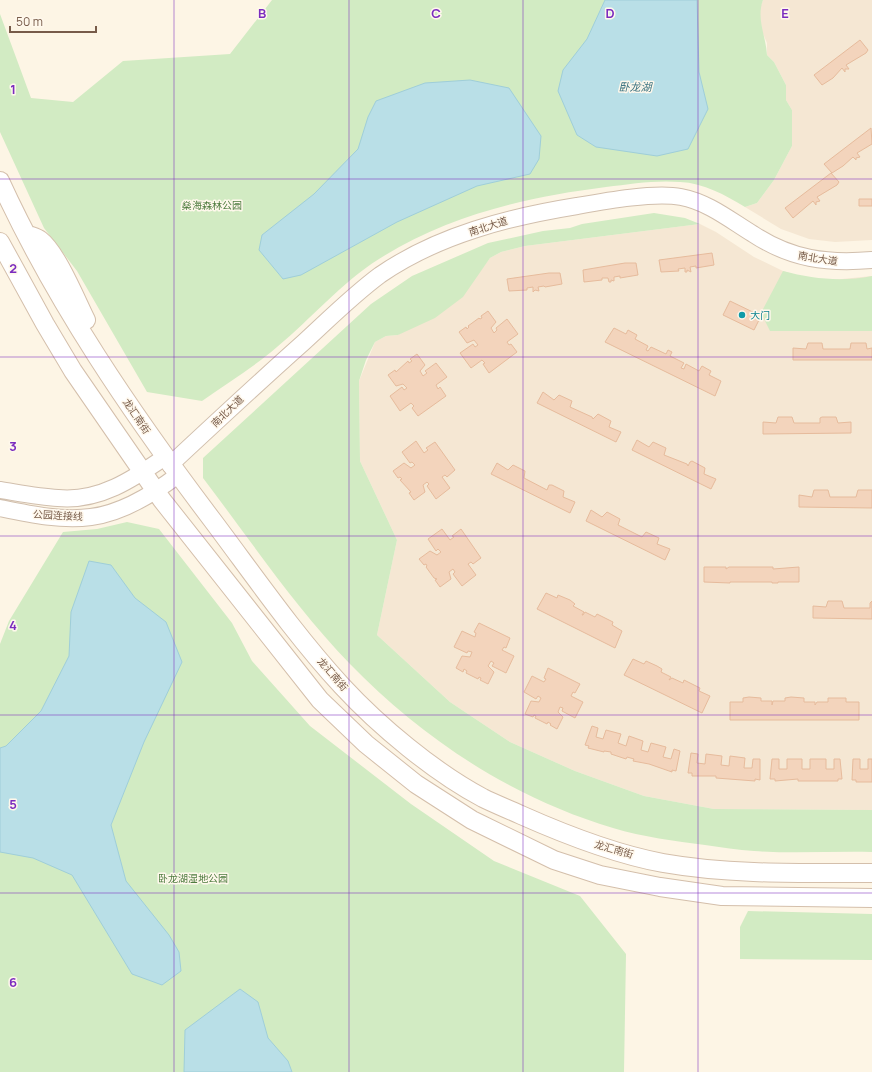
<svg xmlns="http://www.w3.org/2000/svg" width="872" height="1072" font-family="Manrope,'Noto Sans SC',sans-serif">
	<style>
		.residential { fill: #f5e7d3 }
		.green { fill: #d2ebc3 }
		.water { fill: #b9dfe7; stroke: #9fced9 }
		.building { fill: #f3d4bc; stroke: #e6bb9c }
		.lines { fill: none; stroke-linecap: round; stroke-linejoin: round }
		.tertiary-casing { stroke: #d1bfad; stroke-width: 18 }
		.secondary-casing { stroke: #d4bfab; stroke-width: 20 }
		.tertiary { stroke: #fff; stroke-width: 16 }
		.secondary { stroke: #fff; stroke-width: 18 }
		.grid { fill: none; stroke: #7b2cbf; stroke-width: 1; stroke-opacity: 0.55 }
		.culture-dot { fill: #0f9aa8; stroke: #fff8ec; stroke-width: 1.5 }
		.labels { text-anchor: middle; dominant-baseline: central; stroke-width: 3; stroke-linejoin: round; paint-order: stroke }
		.park-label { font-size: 10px; fill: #507d41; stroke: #fff8ec }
		.street-label { font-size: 10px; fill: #775b49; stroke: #fff8ec }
		.culture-label { font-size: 10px; fill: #0d838f; stroke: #fff8ec; text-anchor: start }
		.water-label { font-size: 11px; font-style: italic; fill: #3f7683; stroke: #fff8ec }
		.grid-label { font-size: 13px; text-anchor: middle; font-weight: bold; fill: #7b2cbf; stroke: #fff8ec; stroke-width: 3; stroke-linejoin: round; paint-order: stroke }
	</style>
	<rect width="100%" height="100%" fill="#fdf5e5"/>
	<path class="residential" d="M763,0h109v240l-37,2 -26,-3 -28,-10 -36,-22 12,-4 17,-23 18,-34v-36l-6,-10v-15l-12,-23 -7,-7v-12l-7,-16v-19z
		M700,224l16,8 38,25 29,14 23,7 26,2 40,-4v534l-158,-1 -70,-13 -69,-25 -65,-29 -60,-40 -73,-67 20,-95 -37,-79 -1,-80 16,-39 11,-6 12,-1 83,-65 9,-12 11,-6 24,-6z"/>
	<path class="green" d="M272,0h491c-7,19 3,36 4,55l7,7 12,23v15l6,10v36l-18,34 -17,23 -12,4c-20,-12 -41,-24 -65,-25 -25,-2 -49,2 -74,5 -79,10 -158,28 -227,72 -38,24 -67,59 -102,88 -23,20 -50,36 -75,54l-55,-9 -70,-121 -33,-43 -44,-96v-118l31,84 42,4 50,-41 107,-7z
		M654,213l31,5 15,6 -175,22 -24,6 -11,6 -27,39 -28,21 -37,17 -12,1 -11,6 -9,18 -7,21 1,80 37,79 -20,95 73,67 60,40 65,29 69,25 70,13 158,1v42c-39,-1 -79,2 -118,-1 -16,-1 -33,-4 -49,-6 -30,-4 -62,-8 -92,-17 -101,-30 -190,-89 -263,-164 -55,-57 -99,-123 -147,-186v-20l168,-154 41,-28 76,-33 55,-12 27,-3 12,-4z
		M783,271c30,8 59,11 89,5v55h-102l-9,-18z
		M127,522l32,7 73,94 20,38 58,65 101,78 83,57 86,35 46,58 -2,118h-624v-428l9,-23 54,-89 34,-3z
		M748,911l124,3v46l-132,-1v-32z"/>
	<path class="water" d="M605,0h92l2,72 9,37 -20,40 -31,7 -61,-9 -19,-12 -19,-44 5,-21 24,-31z
		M470,80l39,8 32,48 -2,23 -9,15 -53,12 -80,36 -96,53 -18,4 -24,-29 3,-15 52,-41 44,-45 10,-32 8,-16 49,-18z
		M89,561l22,4 24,33 31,24 16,40 -38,80 -33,83 15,56 43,54 10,17 2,19 -19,14 -30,-11 -60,-99 -39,-17 -33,-6v-104l6,-2 35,-35 28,-55 2,-44z
		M240,989l18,13 10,36 20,23 4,11h-108l1,-42z"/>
	<path class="building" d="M860,40l8,10 -2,3 -20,12 3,4h-4v3l-3,-4 -9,10 -11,7 -8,-10z
		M871,128l1,16 -15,9 3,4 -4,1v2l-3,-3 -10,9 -11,7 -8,-9z
		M831,173l8,9 -2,3 -20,12 3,4 -4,1v3l-3,-4 -20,17 -8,-10z
		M859,199h13v7h-13z
		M712,253l2,12 -18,3v-2l-6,1 1,5 -4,-2v2h-2v-4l-7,1 1,2 -18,1 -2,-12z
		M625,263h11l2,12 -18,3v-2l-6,1v4l-3,-1v2h-2l-1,-4h-6v2l-18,2 -1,-12z
		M549,273h11l2,11 -17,3 -1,-1 -6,1 1,4 -4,-1 -2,2v-5l-6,1v2l-18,1 -2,-12z
		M730,301l31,15 -7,14 -31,-15z
		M488,311l8,11 -5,6 3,5 3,-3 -1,-2 11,-9 11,15 -11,8 2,3 2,-1 6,8 -28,21 -6,-9 2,-1 -3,-3 -11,8 -11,-15 13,-9 2,3 3,-2 -4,-5 -7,3 -8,-11 7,-5 1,2 2,-2 -1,-1 11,-8 1,1 2,-1 -1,-2z
		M614,328l12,6 2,-4 9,5 -2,4 13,7 -2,4 2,1 3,-4 15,7 2,-4 4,2 -2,4 14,7 -3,5 3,1 2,-5 13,7 3,-5 9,5 -2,4 12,6 -6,15 -110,-54z
		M808,343h14l1,6h27l1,-6h15l1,6 5,-1v12h-79v-12l13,1z
		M417,354l8,11 -5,6 3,5 4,-3 -2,-2 11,-8 11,14 -11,8 2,4 2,-2 6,9 -28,20 -6,-8 2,-2 -3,-3 -11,8 -10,-15 12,-9 2,3 3,-2 -4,-4 -7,2 -8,-11 7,-5 1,2 12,-11 1,2 3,-2 -2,-2z
		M543,392l11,8 5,-5 13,6 -2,6 22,10 1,2 5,-5 13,7 -2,6 12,5 -5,10 -79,-39z
		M778,417h14l2,6h26v-5l2,-1h14l2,6 13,-1v11l-88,1v-12l13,1z
		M637,440l12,7 4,-5 13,6 -2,7 23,9 1,2 2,-4 2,-1 13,7 -1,6 12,5 -5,10 -79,-39z
		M416,441l8,12 4,-3 -2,-2 9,-6 20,28 -8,7 -2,-2 -3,2 8,11 -14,11 -9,-13 2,-2 -2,-2 -4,3 2,7 -11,8 -5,-7 2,-1 -11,-12 2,-1 -2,-2 -2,1 -5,-7 11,-8 7,5 4,-3 -3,-3 -2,1 -8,-11z
		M497,463l11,7 5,-5 12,6 -1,7 23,12 2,-5h3l12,6 -1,6 12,5 -5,11 -79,-39z
		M814,490h14l2,7h26l2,-7h14v18l-73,-1v-12l13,2z
		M591,510l11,7 5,-5 13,7 -2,6 24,12 4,-5 13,6 -2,6 13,5 -5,11 -79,-39z
		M442,529l8,11 4,-3 -2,-1 9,-7 20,29 -8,6 -2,-2 -3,2 8,11 -14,11 -9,-12 2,-2 -2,-3 -4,3 2,7 -11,8 -5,-7 2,-1 -3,-1 -8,-11 1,-1 -1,-2 -2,1 -5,-6 11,-8 7,4 4,-3 -3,-3 -2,2 -8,-12z
		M704,567h22v2l3,-2h44v2l26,-2v15h-21v1h-6v-1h-42v1l-26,-1z
		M546,593l11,5 1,-3 12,5 5,4 -2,2 11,6 -2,3h1l2,-3 10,5 2,-3 16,8 -1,3 10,6 -7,17 -78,-39z
		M828,601h14l2,7h26v-5l2,-2v18l-59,-1v-12l13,1z
		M479,623l31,15 -4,10 -2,-1 -2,3 12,6 -8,17 -14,-7 2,-3 -3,-2 -3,5 6,6 -6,12 -8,-4 1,-2 -2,-1 -1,2 -12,-6 1,-2 -3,-2 -1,3 -7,-4 6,-12 8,1 2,-5 -4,-1 -1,2 -13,-6 8,-16 13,6 1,-4 -2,-1z
		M633,659l11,5 2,-3 11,5 5,3 -1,3 10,5 -2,3 3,-2 11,5 1,-3 16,8 -1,3 11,5 -8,17 -78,-38z
		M548,668l32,16 -5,9 -2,-1 -2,4 12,6 -8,16 -13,-7 1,-3 -3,-1 -2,5 5,5 -6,12 -7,-4 1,-1 -3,-2 -1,2 -12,-6 1,-2 -2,-1 -1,2 -8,-3 6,-13 8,1 2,-4 -3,-2 -2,3 -12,-7 8,-16 12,6 2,-3 -2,-1z
		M749,697l12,1v3h11v4l1,-4h12v-3l6,-1 13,1v4h11v3l2,-3h11v-4h18v4h13v18h-129v-18h13v-4z
		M592,726l6,2 -2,9 7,2 3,-9 15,4 -3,9 8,3 3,-10 14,5 -2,9 7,2 3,-9 15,4 -3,10 8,2 3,-10 6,2 -4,20 -4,-1v2l-23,-8 -16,-3 1,-2 -7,-2 -1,2 -15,-5v-2l-7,-1v1l-16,-4 1,-2 -4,-1z
		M691,753l7,1 -1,9 8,1 1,-10 16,2 -1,9 8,1 1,-10 15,2 -1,10h8l1,-9h7v21l-5,-1v2l-39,-3v-2h-24v-3h-4z
		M772,759h7v10h8v-10h15v10h8v-10h16v10h8v-10h6l2,20h-4v2h-40v-2l-23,2v-2h-5z
		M853,759h7v10h8v-10h4v23h-16v-2h-4z"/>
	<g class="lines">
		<g class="tertiary-casing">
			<path id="tertiary" d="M170,465c45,-42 89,-83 134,-123 25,-23 49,-47 76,-67 58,-40 129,-58 197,-69 28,-5 77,-14 104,-9 27,5 49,23 72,37 38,25 74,30 119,26
				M0,490c19,3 39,7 58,8 41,4 75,-19 107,-41
				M0,508c29,6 61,13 91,9 32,-4 62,-23 87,-42"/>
		</g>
		<g class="secondary-casing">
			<path id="secondary" d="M0,181c56,122 132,233 213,340 42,56 82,114 129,165 37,40 92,86 141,112 12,6 25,11 38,17 45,20 93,39 142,48 68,12 139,10 209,10
				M26,234c4,2 10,3 14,6 17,13 36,60 46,80
				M0,242l45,82 28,47 89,129 158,200 46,44 50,40 56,36 82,40 46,15 60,12 62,9 150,2"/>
		</g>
		<use href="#tertiary" class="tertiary"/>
		<use href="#secondary" class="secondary"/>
	</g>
	<path class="grid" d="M174,0v1072M349,0v1072M523,0v1072M698,0v1072M0,179h872M0,357h872M0,536h872M0,715h872M0,893h872"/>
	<circle class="culture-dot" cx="742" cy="315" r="4"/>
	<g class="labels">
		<g class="park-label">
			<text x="212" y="205">燊海森林公园</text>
			<text x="193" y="878">卧龙湖湿地公园</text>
		</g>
		<g class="street-label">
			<text transform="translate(488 226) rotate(-18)">南北大道</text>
			<text transform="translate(818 258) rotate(9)">南北大道</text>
			<text transform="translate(227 411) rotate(-44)">南北大道</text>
			<text transform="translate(137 416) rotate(56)">龙汇南街</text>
			<text transform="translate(58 515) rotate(3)">公园连接线</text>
			<text transform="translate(333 674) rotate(49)">龙汇南街</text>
			<text transform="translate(614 849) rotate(16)">龙汇南街</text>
		</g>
		<g class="culture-label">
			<text x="750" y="315">大门</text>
		</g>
		<g class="water-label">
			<text x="635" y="86">卧龙湖</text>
		</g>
	</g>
	<g class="grid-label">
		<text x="262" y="18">B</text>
		<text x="436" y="18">C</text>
		<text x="610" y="18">D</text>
		<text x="785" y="18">E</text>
		<text x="13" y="94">1</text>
		<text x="13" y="273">2</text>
		<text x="13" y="451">3</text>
		<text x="13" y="630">4</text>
		<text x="13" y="809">5</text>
		<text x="13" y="987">6</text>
	</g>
	<path d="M10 26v6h86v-6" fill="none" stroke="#775b49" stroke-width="2"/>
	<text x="16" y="26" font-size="12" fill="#775b49" stroke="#fff8ec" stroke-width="3" paint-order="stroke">50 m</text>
</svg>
